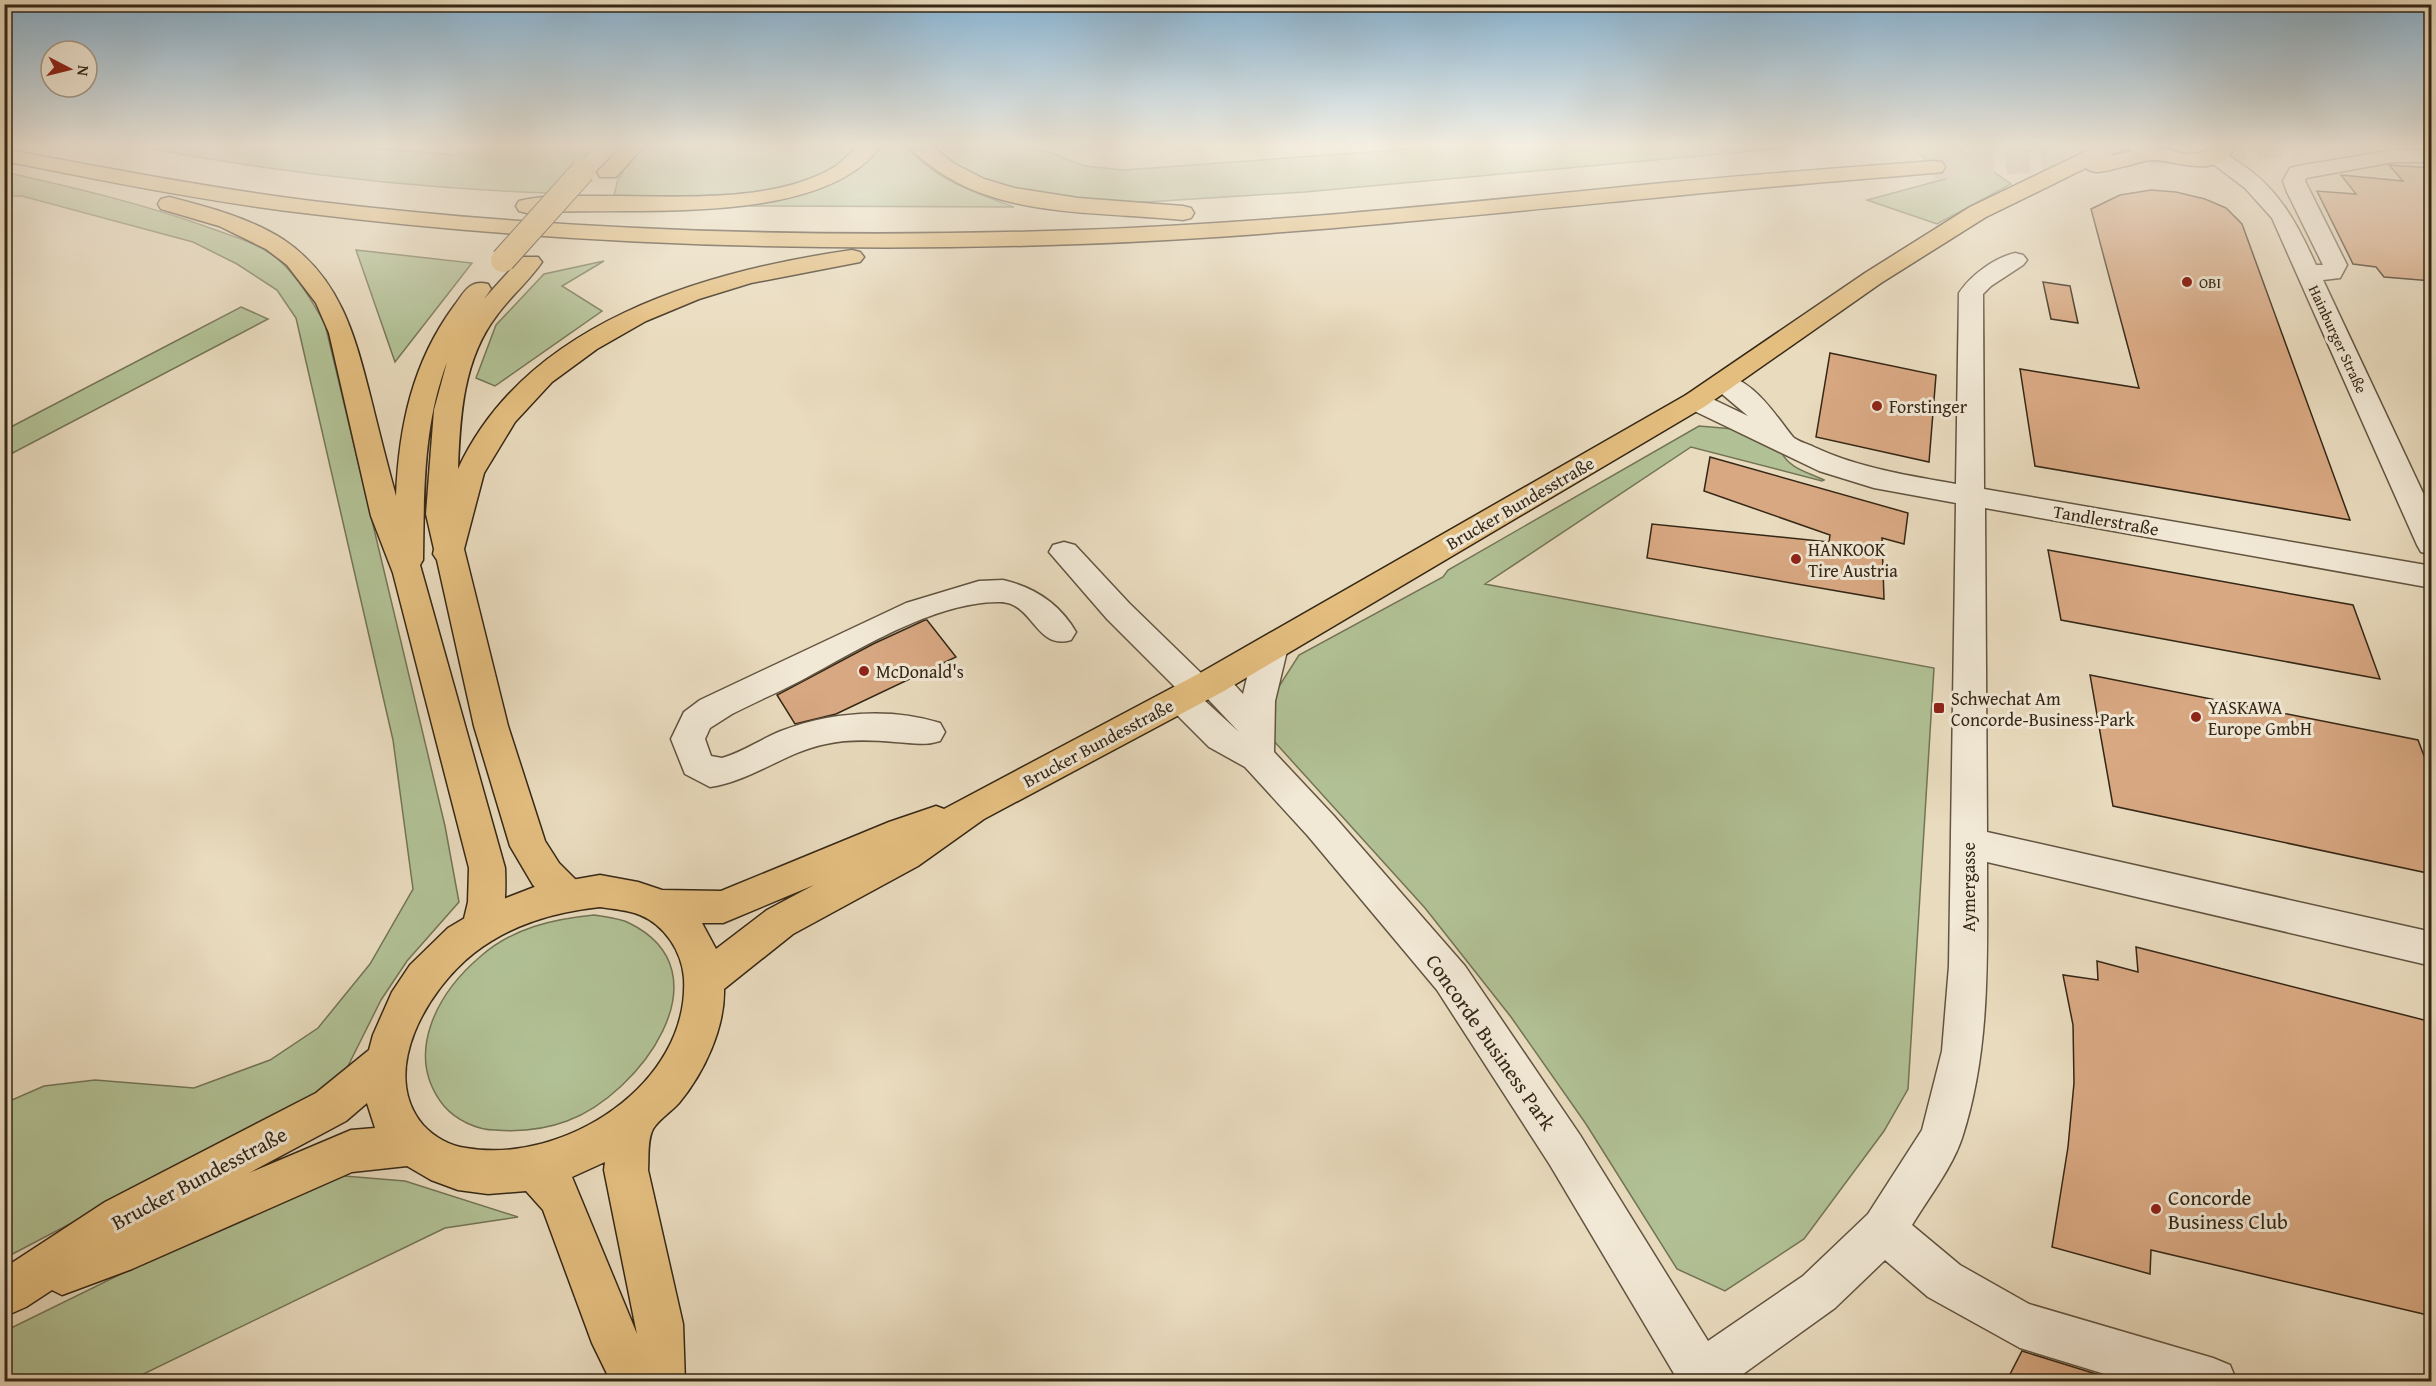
<svg xmlns="http://www.w3.org/2000/svg" width="2436" height="1386" font-family="'Gentium Book Plus',serif">
	<style>
		.green { fill: #b1c195; stroke: #737456; stroke-width: 1.5 }
		.building { fill: #d8a882; stroke: #352716; stroke-width: 1.5 }
		.lines { fill: none; stroke-linecap: round; stroke-linejoin: round }
		.highway-tunnel { stroke: #c5b79c; stroke-width: 24; stroke-dasharray: 24 12; stroke-linecap: butt }
		.minor-casing { stroke: #625440; stroke-width: 3 }
		.major-casing { stroke: #352716; stroke-width: 3 }
		.highway-casing { stroke: #352716; stroke-width: 3 }
		.minor { fill: #f1e8d5; fill-rule: evenodd }
		.major { fill: #e4be7f; fill-rule: evenodd }
		.highway { fill: #e4be7f; fill-rule: evenodd }
		.highway-bridge-casing { stroke: #352716; stroke-width: 26; stroke-linecap: butt }
		.highway-bridge { stroke: #e4be7f; stroke-width: 24 }
		.poi-dot { fill: #8f2418; stroke: #f1e8d5; stroke-width: 2 }
		.labels { text-anchor: middle; dominant-baseline: central; stroke-width: 6; stroke-linejoin: round; paint-order: stroke }
		.far-poi-label { font-size: 15px; fill: #352716; stroke: #f1e8d5; text-anchor: start }
		.far-street-label { font-size: 15px; fill: #352716; stroke: #f1e8d5 }
		.poi-label { font-size: 18px; fill: #352716; stroke: #f1e8d5; text-anchor: start }
		.street-label { font-size: 18px; fill: #352716; stroke: #f1e8d5 }
		.near-street-label { font-size: 21px; fill: #352716; stroke: #f1e8d5 }
		.near-poi-label { font-size: 21px; fill: #352716; stroke: #f1e8d5; text-anchor: start }
	</style>
	<rect width="100%" height="100%" fill="#e9dbbe"/>
	<filter id="stains"><feTurbulence type="fractalNoise" baseFrequency=".00333" numOctaves="4"/><feColorMatrix values="0 0 0 0 .2 0 0 0 0 .09 0 0 0 0 .02 0 0 0 .5 -.17"/></filter>
	<radialGradient id="worn" r=".72"><stop offset=".6" stop-color="#630" stop-opacity="0"/><stop offset="1" stop-color="#630" stop-opacity=".3"/></radialGradient>
	<path class="green" d="M125,144h251l-7,4 88,7 20,-11h121l-50,49c-142,-5 -284,-22 -423,-49z
		M646,144h215c-36,61 -184,53 -247,51l4,-16 5,-6h-7z
		M880,144h25c26,35 69,48 109,63l-265,-1c40,-10 112,-20 131,-62z
		M928,144h99l58,22 39,4 274,-20 36,-6h364l-2,3 -491,45 -159,10h-71l-87,-19 -33,-17z
		M1910,144h43l58,40 -74,40 -70,-24 78,-21z
		M5,172c70,16 140,32 208,57 22,8 50,16 67,32 19,18 32,40 45,63l120,502 14,76 -52,59 -26,39 -41,82 -335,176v-155l39,-17 51,-6 99,8 76,-28 48,-32 52,-64 43,-75 -20,-149 -97,-422 -19,-28 -40,-26 -44,-22 -171,-46h-17z
		M356,250l116,13 -77,99z
		M604,261l-42,25 40,25 -107,75 -19,-8 20,-53 48,-51z
		M241,307l27,12 -263,138v-27z
		M1699,426l35,3 47,22c7,17 26,21 43,29l-2,1 -131,-34 -206,137 449,84 -26,421 -24,42 -80,108 -79,52 -48,-22 -91,-145 -75,-107 -86,-109 -153,-169 -2,-18 6,-30 23,-36 144,-78 5,-7z
		M594,915c11,2 25,3 35,8 101,49 10,172 -62,198 -24,9 -47,11 -72,9 -18,0 -39,-10 -51,-24 -41,-51 -7,-113 37,-150 32,-28 72,-37 113,-41z
		M332,1175l73,6 113,36 -73,11 -316,153 -124,1v-51l224,-110z"/>
	<path class="building" d="M2389,165l43,3v113l-48,-4 -8,-10 -23,-3 -36,-73 39,3 -15,-19 62,6z
		M2151,190l25,2 29,7 21,9 16,16 108,296 -315,-54 -15,-97 119,19 -48,-179 29,-14z
		M2043,282l27,4 8,37 -27,-4z
		M1830,353l106,22 -7,87 -113,-25z
		M1710,457l198,56 -4,31 -22,-6 2,61 -237,-41 5,-34 177,18 1,-7 -126,-44z
		M2048,550l305,55 27,74 -319,-59z
		M925,620h2l29,37 -120,57 -41,10 -18,-29 96,-51z
		M2090,675l328,65 14,37v97l-319,-68z
		M2136,947l296,75v294l-281,-66 -1,24 -98,-27 16,-100 6,-64 -1,-58 -10,-50 35,5 -1,-19 41,11z
		M2022,1351l100,31h-116z"/>
	<g class="lines">
		<path class="highway-tunnel" d="M1934,167l370,-23"/>
		<g class="minor-casing">
			<path id="minor" d="M2394,150h38v12h-38l-88,16 -1,3 42,84 -7,13 -17,2 109,232v43l-11,-3 -4,-7 -145,-327 -27,-30 -41,-31 3,-5c13,-3 21,3 31,10 40,25 59,61 78,103h7l-36,-73 -4,-11 7,-13 8,-2z
				M2015,253l8,2 4,5 -4,5 -32,21 -8,8 1,195 448,77v22l-447,-80 2,324 445,100v34l-445,-104c0,92 4,187 -25,276 -10,30 -33,59 -50,87l48,40 69,39 184,54 17,7 7,17h-106l-111,-34 -92,-51 -43,-37 -50,48 -103,74h-53l-129,-217 -113,-175 -129,-154 -63,-69 -36,-20 -39,-39 -5,-9 5,-9 6,-2 -69,-69 -58,-67 4,-7 11,-3 11,3 54,58 72,70c20,-6 29,7 42,21l8,-33 10,-22 11,-4 11,4 5,8 -13,54 -1,51 60,64 131,150 115,169 128,206 95,-65 65,-62 54,-84 20,-79 7,-85 7,-463 -82,-15 -55,-17 -133,-64 -4,-6 4,-6 9,-2 9,2 44,21 -39,-33 4,-6c35,-8 62,38 80,60 4,4 15,7 21,10 45,21 92,28 142,37l3,-191c12,-18 35,-35 56,-40zM1208,699l31,33 -35,-32z
				M1003,580c31,7 57,24 73,52l-5,8c-35,11 -38,-38 -71,-38 -64,-1 -142,48 -198,78 -23,12 -47,22 -70,34l-22,14 -5,11 6,17 11,2c21,-6 39,-19 59,-27 48,-19 109,-24 159,-8l5,9 -5,9c-15,5 -29,2 -45,1 -23,-2 -47,-3 -69,2 -41,8 -74,37 -116,43l-25,-13 -14,-35 13,-27 16,-12 206,-97 73,-22z"/>
		</g>
		<g class="major-casing">
			<path id="major" d="M2101,144c16,0 36,-3 52,1 20,5 38,16 58,3v-4h22v7c-20,28 -56,9 -80,9 -8,0 -19,4 -27,6 -12,2 -31,11 -40,2l-100,49 -105,66 -177,124 -480,284 -240,128 -66,47 -125,68 -69,55c1,39 -20,84 -45,114 -7,8 -21,17 -26,26 -6,11 -4,29 -5,41l35,154 2,58h-74l-19,-39 -49,-133 -17,-19 -38,3 -30,-4 -27,-10 -24,-14 -55,6 -220,97 -70,26 -10,-5 -26,17 -16,7 -6,-2v-44l101,-66 211,-109 53,-43 4,-15 19,-43 18,-27 38,-37 37,-22 52,-20 63,-11 38,7 24,8 59,1 168,-69 47,-16 8,3 256,-136 486,-278 179,-122 105,-66zM2126,147l7,4 -24,5 16,-8zM814,885l-47,25 -51,39 -14,-26h21zM600,907c13,2 28,3 40,8 25,10 42,37 44,63 6,107 -121,187 -218,170 -16,-2 -32,-11 -43,-23 -45,-53 5,-136 51,-172 38,-29 80,-41 126,-46zM367,1103l8,25 -24,2 -102,43 97,-52zM605,1162l-1,8 33,164 -65,-157z"/>
		</g>
		<g class="highway-casing">
			<path id="highway" d="M624,144h22l-30,33h-16l-3,-5z
				M860,144h22c-60,87 -260,61 -355,69l-8,-2 -3,-5 3,-5c23,-6 49,-5 73,-5 73,-1 180,10 244,-30 8,-6 16,-15 24,-22z
				M907,144h23l23,19 31,16 30,9 64,10 105,8 8,2 3,5 -3,5 -8,2c-84,-9 -187,-1 -256,-57 -7,-6 -15,-11 -20,-19z
				M4,149c102,19 205,39 308,52 255,31 511,38 768,29 192,-7 382,-27 573,-46 93,-9 187,-16 281,-23l8,1 3,5 -3,5 -8,1c-94,8 -188,15 -281,25 -191,18 -381,39 -573,46 -257,9 -514,1 -768,-30 -104,-12 -206,-33 -308,-53z
				M169,197c39,10 81,21 115,43 57,39 71,96 87,159 8,32 16,65 25,97 3,-69 16,-133 58,-190 10,-13 15,-27 34,-22l3,5 -7,10 38,-42h16l4,5c-13,19 -31,34 -45,53 -34,44 -37,101 -39,154 68,-147 247,-198 394,-219l8,2 4,5 -4,5 -109,21 -52,16 -53,22 -49,28 -45,33 -37,40 -31,51 -20,76 44,177 37,115 14,22 20,20 6,11 -6,11 -13,5 -13,-5 -20,-20 -23,-39 -36,-120 -37,-166 -4,-6 1,-5 -8,-35 8,-104 13,-48c-24,64 -23,130 -24,198l-3,5 85,303c1,25 1,47 -11,71l-13,5 -13,-5 -6,-12 6,-25 1,-34 -76,-295 -22,-57 -42,-183 -13,-30 -29,-38 -21,-16 -47,-23 -58,-17 -3,-5 3,-5z"/>
		</g>
		<use href="#minor" class="minor"/>
		<use href="#major" class="major"/>
		<use href="#highway" class="highway"/>
		<g class="highway-bridge-casing">
			<path id="highway-bridge" d="M503,260l80,-89"/>
		</g>
		<use href="#highway-bridge" class="highway-bridge"/>
	</g>
	<linearGradient id="sky" x2="0" y2="1"><stop stop-color="#89b6d6"/><stop offset="0.43" stop-color="#f5efe2"/><stop offset="1" stop-color="#f5efe2" stop-opacity="0"/></linearGradient>
	<rect width="2436" height="338" fill="url(#sky)"/>
	<g class="poi-dot">
		<circle cx="2187" cy="282" r="6"/>
		<circle cx="1877" cy="406" r="6"/>
		<circle cx="1796" cy="559" r="6"/>
		<circle cx="864" cy="671" r="6"/>
		<rect x="1933" y="702" width="12" height="12" rx="3"/>
		<circle cx="2196" cy="717" r="6"/>
		<circle cx="2156" cy="1209" r="6"/>
	</g>
	<g class="labels">
		<g class="far-poi-label">
			<text x="2199" y="282">OBI</text>
		</g>
		<g class="far-street-label">
			<text transform="translate(2338 339) rotate(65)">Hainburger Straße</text>
		</g>
		<g class="poi-label">
			<text x="1889" y="406">Forstinger</text>
			<text x="1808" y="549">HANKOOK<tspan x="1808" dy="21">Tire Austria</tspan></text>
			<text x="876" y="671">McDonald's</text>
			<text x="1951" y="698">Schwechat Am<tspan x="1951" dy="21">Concorde-Business-Park</tspan></text>
			<text x="2208" y="707">YASKAWA<tspan x="2208" dy="21">Europe GmbH</tspan></text>
		</g>
		<g class="street-label">
			<text transform="translate(1520 503) rotate(-30)">Brucker Bundesstraße</text>
			<text transform="translate(2106 520) rotate(10)">Tandlerstraße</text>
			<text transform="translate(1098 743) rotate(-28)">Brucker Bundesstraße</text>
			<text transform="translate(1968 887) rotate(-90)">Aymergasse</text>
		</g>
		<g class="near-street-label">
			<text transform="translate(1491 1042) rotate(55)">Concorde Business Park</text>
			<text transform="translate(199 1178) rotate(-28)">Brucker Bundesstraße</text>
		</g>
		<g class="near-poi-label">
			<text x="2168" y="1197">Concorde<tspan x="2168" dy="24">Business Club</tspan></text>
		</g>
	</g>
	<rect width="2436" height="1386" fill="none" stroke="#e9dbbe" stroke-width="24"/>
	<rect x="6" y="6" width="2424" height="1374" fill="none" stroke="#352716" stroke-width="3"/>
	<rect x="12" y="12" width="2412" height="1362" fill="none" stroke="#352716" stroke-width="1.5"/>
	<g transform="translate(69 69) rotate(97)"><circle r="28" fill="#f1e8d5" stroke="#a69b89" stroke-width="1.5"/>
	<path d="M0-4.5L10 22L0 15L-10 22Z" fill="#8f2418"/>
	<text y="-9" font-size="16" font-weight="bold" text-anchor="middle" fill="#352716">N</text>
	</g>
	<rect width="100%" height="100%" filter="url(#stains)"/>
	<rect width="100%" height="100%" fill="url(#worn)"/>
</svg>
